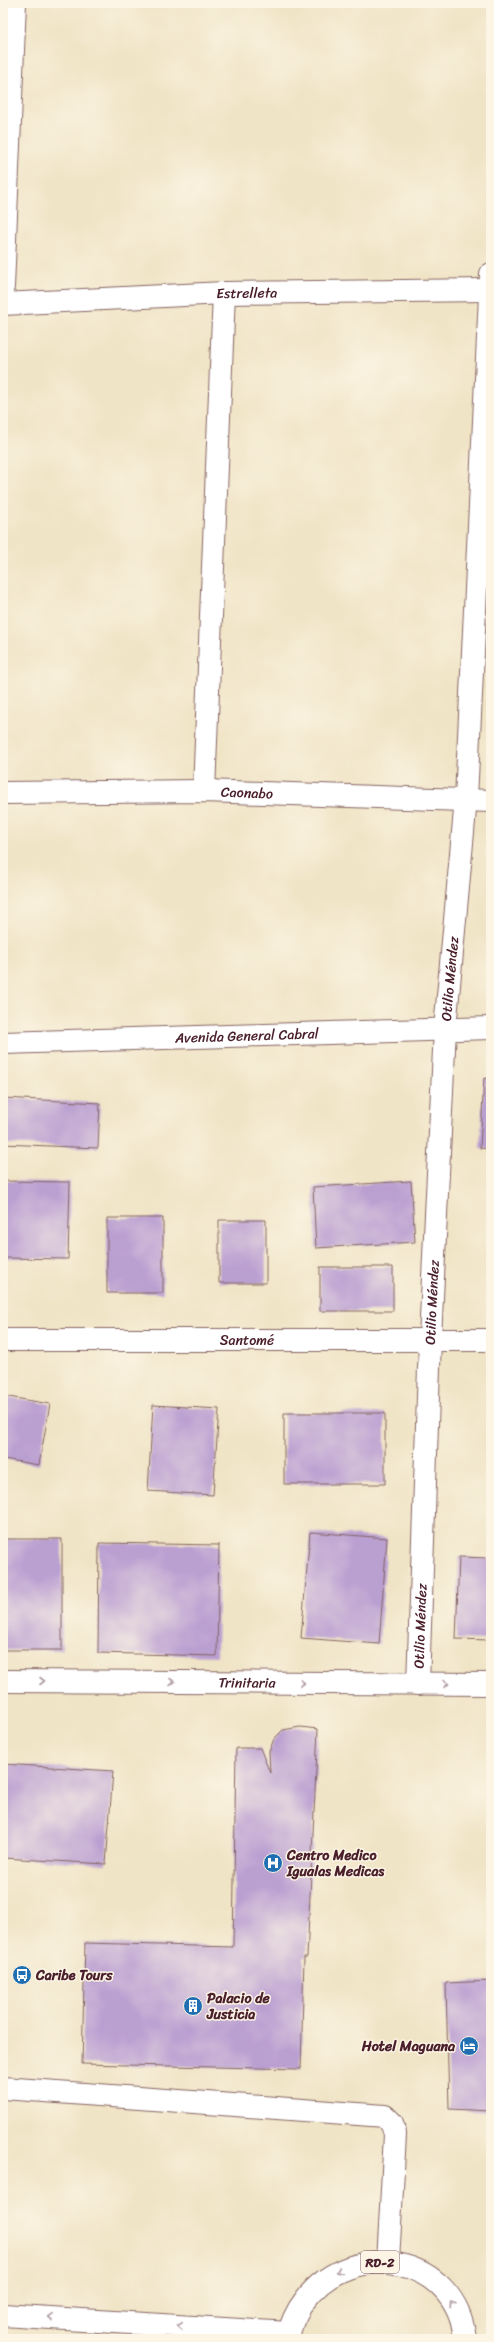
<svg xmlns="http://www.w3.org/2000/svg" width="494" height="2342" font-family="Sriracha,sans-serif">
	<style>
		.building { fill: #ba9fd1 }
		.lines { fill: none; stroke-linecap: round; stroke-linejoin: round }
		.street-casing { stroke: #846461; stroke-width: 24 }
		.secondary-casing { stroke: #846461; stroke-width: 24 }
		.primary-casing { stroke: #846461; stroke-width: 24 }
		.street { stroke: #fff; stroke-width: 22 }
		.secondary { stroke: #fff; stroke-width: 22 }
		.primary { stroke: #fff; stroke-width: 22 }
		.oneway { stroke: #ae9aa0 }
		.labels { text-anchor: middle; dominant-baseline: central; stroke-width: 3; stroke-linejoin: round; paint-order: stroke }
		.shield { fill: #fcf5e5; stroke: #7f5f63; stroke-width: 1 }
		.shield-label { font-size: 13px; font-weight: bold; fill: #4a1f2b }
		.street-label { font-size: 14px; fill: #4a1f2b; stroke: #fcf5e5 }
		.poi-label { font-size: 14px; font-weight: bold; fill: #4a1f2b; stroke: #fcf5e5; text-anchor: start }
	</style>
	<rect width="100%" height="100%" fill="#fcf5e5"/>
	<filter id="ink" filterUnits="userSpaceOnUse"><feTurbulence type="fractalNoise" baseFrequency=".025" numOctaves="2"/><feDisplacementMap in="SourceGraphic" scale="8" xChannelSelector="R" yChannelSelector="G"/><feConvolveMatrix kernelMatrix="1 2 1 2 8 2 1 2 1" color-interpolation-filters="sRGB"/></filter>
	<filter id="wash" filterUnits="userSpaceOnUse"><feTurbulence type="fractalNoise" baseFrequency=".012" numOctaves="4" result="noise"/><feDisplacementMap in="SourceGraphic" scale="16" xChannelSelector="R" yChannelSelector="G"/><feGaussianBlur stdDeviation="0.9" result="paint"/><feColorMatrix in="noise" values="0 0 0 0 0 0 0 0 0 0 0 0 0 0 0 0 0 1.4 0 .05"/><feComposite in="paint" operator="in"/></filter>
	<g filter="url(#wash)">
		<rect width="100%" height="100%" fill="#f0e4c6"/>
		<g id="blocks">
			<path class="building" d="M484,1078l7,1v70l-11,-1z
				M3,1098l97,5 -2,45 -95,-4z
				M3,1181l67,1 -2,77 -65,-1z
				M411,1181l4,61 -99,6 -3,-61z
				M107,1218h56v75h-56z
				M219,1220h47v63h-47z
				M320,1267h73v44h-73z
				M3,1396l47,8 -11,61 -36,-6z
				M153,1405l66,4 -6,86 -65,-4z
				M284,1413h101v71h-101z
				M310,1532l77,6 -8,106 -78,-6z
				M3,1539h59v111h-59z
				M99,1543l120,2 -2,111 -119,-3z
				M459,1557l32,1v82l-35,-1z
				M300,1727l18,2 -11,228h-3l-3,112 -219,-5 3,-121 148,4 3,-199h24l10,25 -1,-21 5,-13 9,-9z
				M3,1764l110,7 -7,93 -103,-6z
				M491,1981v130l-42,-2 -3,-126z"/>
		</g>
	</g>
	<g filter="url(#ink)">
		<use href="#blocks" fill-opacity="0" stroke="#846461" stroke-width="1"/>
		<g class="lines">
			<g class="street-casing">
				<g id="street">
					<path id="s1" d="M3,304l221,-11 266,-3"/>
					<path d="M204,791l20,-498"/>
					<path id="s2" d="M3,793l201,-2 287,10"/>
					<path id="s3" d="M3,1043l488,-15"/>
					<path id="s4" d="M3,1340h488"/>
					<path id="s5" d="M418,1684l12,-345 15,-310 21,-230 25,-525"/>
					<path d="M3,2088l382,28 7,7 3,11 -7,128"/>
				</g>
			</g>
			<g class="secondary-casing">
				<g id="secondary">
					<path d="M3,287l12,-284"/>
					<path id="s6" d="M3,1681l488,3"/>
				</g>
			</g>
			<g class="primary-casing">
				<path id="primary" d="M3,2315l286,18
					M289,2339c0,-13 8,-29 16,-39 48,-64 152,-43 160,39"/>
			</g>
			<use href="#street" class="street"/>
			<use href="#secondary" class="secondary"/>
			<use href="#primary" class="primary"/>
		</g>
		<defs><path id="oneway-chevron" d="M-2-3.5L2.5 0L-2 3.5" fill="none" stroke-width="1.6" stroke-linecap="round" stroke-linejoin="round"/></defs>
		<g class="oneway">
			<use href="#oneway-chevron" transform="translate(42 1681)"/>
			<use href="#oneway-chevron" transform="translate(172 1682)"/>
			<use href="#oneway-chevron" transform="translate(302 1683)"/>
			<use href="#oneway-chevron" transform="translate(446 1684)"/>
			<use href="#oneway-chevron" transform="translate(339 2271) rotate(156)"/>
			<use href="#oneway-chevron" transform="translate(452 2303) rotate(-124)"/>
			<use href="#oneway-chevron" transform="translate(51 2318) rotate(-176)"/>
			<use href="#oneway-chevron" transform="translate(180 2326) rotate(-176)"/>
		</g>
	</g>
	<defs>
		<g id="hospital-disc" transform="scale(1)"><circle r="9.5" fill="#1f6fb2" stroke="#fcf5e5"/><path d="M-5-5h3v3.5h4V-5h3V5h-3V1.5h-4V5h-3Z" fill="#fff"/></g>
		<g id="bus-disc" transform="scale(1)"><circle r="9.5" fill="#1f6fb2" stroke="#fcf5e5"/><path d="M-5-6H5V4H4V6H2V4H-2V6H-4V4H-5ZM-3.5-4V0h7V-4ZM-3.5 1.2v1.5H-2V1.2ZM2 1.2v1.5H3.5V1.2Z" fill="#fff"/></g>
		<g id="building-disc" transform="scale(1)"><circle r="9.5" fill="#1f6fb2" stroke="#fcf5e5"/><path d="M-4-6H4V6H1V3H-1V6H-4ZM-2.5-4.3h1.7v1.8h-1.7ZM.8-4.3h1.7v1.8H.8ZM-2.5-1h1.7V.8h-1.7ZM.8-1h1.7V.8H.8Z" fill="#fff"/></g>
		<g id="hotel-disc" transform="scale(1)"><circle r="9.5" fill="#1f6fb2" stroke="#fcf5e5"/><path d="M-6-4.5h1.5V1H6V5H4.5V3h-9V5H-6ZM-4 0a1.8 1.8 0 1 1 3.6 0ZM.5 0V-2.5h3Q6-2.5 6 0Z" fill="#fff"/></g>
	</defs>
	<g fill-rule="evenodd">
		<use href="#hospital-disc" x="273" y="1863"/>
		<use href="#bus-disc" x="22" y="1975"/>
		<use href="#building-disc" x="193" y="2006"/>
		<use href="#hotel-disc" x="469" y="2046"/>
	</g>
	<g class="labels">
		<rect class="shield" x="361" y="2251" width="38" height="22" rx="3"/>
		<g class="shield-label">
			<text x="380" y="2262">RD-2</text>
		</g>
		<g class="street-label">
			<text stroke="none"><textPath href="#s1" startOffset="244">Estrelleta</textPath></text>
			<text stroke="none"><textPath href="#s2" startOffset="244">Caonabo</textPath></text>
			<text stroke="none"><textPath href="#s5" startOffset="706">Otilio Méndez</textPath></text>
			<text stroke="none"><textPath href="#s3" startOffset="244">Avenida General Cabral</textPath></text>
			<text stroke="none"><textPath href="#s5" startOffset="382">Otilio Méndez</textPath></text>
			<text stroke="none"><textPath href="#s4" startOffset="244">Santomé</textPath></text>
			<text stroke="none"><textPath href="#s5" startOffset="58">Otilio Méndez</textPath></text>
			<text stroke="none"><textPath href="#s6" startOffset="244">Trinitaria</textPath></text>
		</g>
		<g class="poi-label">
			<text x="287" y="1855">Centro Medico<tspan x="287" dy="16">Igualas Medicas</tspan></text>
			<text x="36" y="1975">Caribe Tours</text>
			<text x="207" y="1998">Palacio de<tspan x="207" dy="16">Justicia</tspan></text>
			<text x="455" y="2046" text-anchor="end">Hotel Maguana</text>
		</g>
	</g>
	<rect width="494" height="2342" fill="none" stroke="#fcf5e5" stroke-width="16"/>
</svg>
